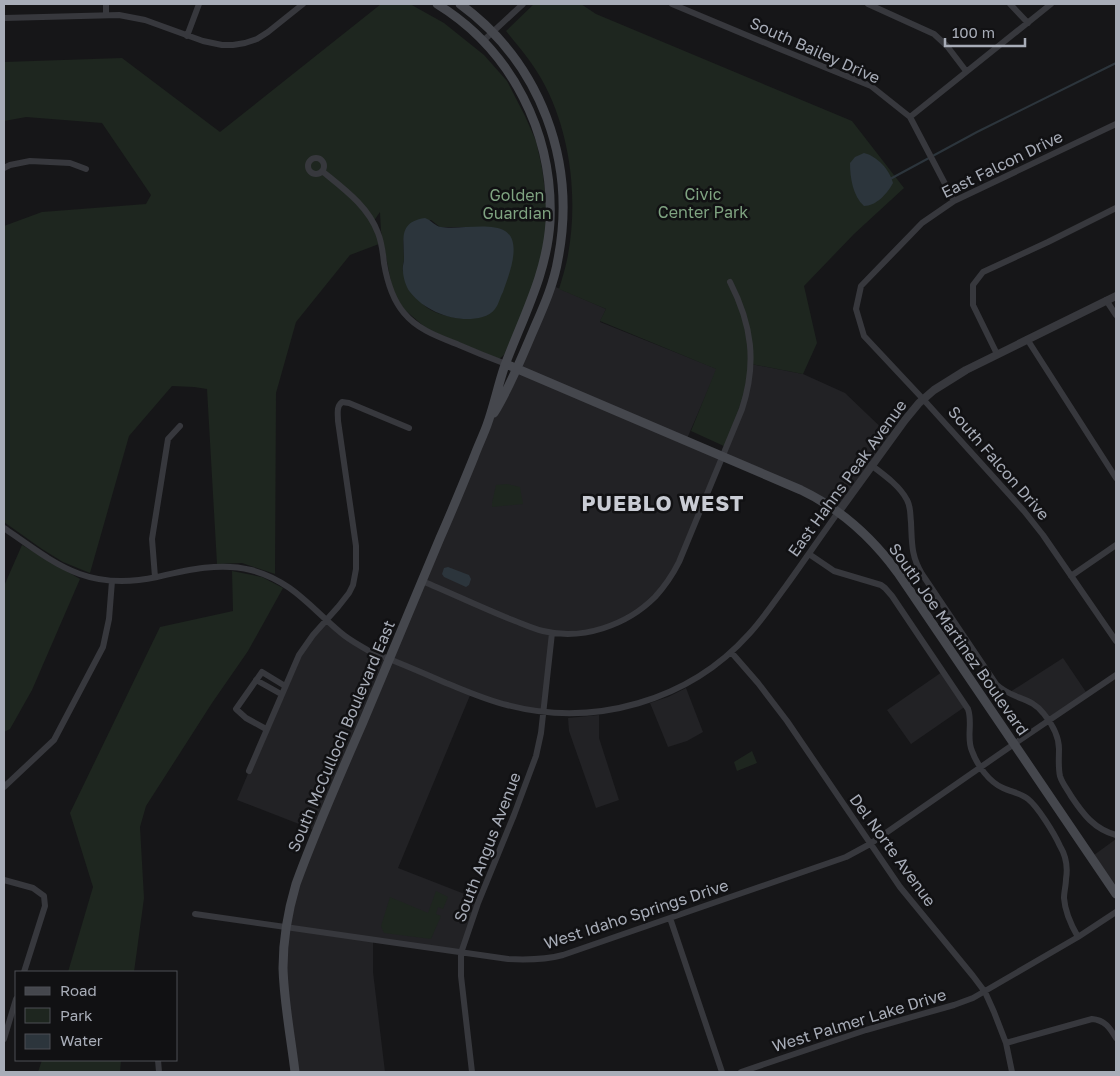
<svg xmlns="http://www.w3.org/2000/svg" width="1120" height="1076" font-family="'Golos Text',sans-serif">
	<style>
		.built { fill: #222225 }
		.green { fill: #1e261f; fill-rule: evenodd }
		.water { fill: #2c353c }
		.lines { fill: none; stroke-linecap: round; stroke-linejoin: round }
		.stream { stroke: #2c353c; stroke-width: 2 }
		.minor { stroke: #37383d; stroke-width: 6 }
		.tertiary { stroke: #37383d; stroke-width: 8 }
		.secondary { stroke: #45474d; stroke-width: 9 }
		.labels { text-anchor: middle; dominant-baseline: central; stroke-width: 5; stroke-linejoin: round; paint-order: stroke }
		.street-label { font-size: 16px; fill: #a8adb8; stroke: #111113 }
		.park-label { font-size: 16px; fill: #7fa381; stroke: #111113 }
		.district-label { font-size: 21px; font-weight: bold; letter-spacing: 1px; fill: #c9ccd4; stroke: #111113 }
	</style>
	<rect width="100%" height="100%" fill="#161618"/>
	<path class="built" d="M551,285l55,24 -6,13 117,47 -31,72 36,15 29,-92 52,10 42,19 46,44 -52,74 -117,-54 -43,105 -25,36 -48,30 -54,5 -9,79 -72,-19 -73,175 82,32 -19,53 -88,-13v32l12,100h-90l-9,-77 1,-78 30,-86 -80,-31 56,-134 33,-46 15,13 47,26z
		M1063,658l23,34 -37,25 -39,-25z
		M942,672l24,34 -55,38 -24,-34z
		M686,688l17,44 -16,9 -19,6 -18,-44 18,-6z
		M599,715v23l20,62 -23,8 -27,-77 -1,-13z
		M1116,839v47l-22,-31z"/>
	<path class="green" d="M381,4h29l34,19 40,32 23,26 18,35 11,25 6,27 6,46 -4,38 -9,34 -31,69 -5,4 -72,-30 -22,-19 -8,-11 -5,-12 -11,-56 -1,-19 -7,10 6,22 -29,11 -54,67 -20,71 -1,181 -33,-11 -25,1 -10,-175 -13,-2 -22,-1 -43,50 -39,137 -27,-11 -21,-13 -38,-27v-296l38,-14 104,-8 5,-9 -49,-72 -76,-6 -22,4v-59l118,-4 98,74zM431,220l9,7h45l-19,92c-12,-1 -34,-5 -43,-15 -2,-3 -20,-31 -20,-33 -1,-4 1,-9 1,-12 0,-14 -3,-21 5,-34z
		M534,4h47l15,10 256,107 52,67 -50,46 -50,52 13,57 -14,31 -52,-10 -1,10 -24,73 -35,-16 25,-62 -116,-48 6,-12 -47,-20c3,-10 6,-20 8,-29 12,-59 4,-128 -25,-180 -10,-18 -23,-33 -36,-49z
		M507,484l13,3 3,17 -31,3v-4l4,-18z
		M22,545l58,34 -48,111 -22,39 -6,3v-146z
		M232,571l30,6 21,11 -35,63 -36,52 -66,103 -6,21 4,71 -10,74h-66l25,-85 -23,-74 90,-186 73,-16z
		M752,751l5,12 -20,8 -3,-9z
		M436,891l12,6 -5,12 -5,-2 -2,7 5,2 -10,23 -47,-6 -3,-7 9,-29 38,16z
		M42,1060h79l-1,12h-82z"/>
	<path class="water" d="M864,153c13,3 26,17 29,30 -6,11 -17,23 -29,23 -11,-10 -14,-28 -14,-43l5,-6z
		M425,218c6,2 10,8 16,9 16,3 50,-5 64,4 18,11 3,46 -2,61 -3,5 -4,12 -8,17 -6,8 -18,10 -28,10 -20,0 -44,-10 -57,-27 -4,-5 -7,-15 -7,-21 -1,-4 1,-8 1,-12 0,-20 -6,-37 21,-41z
		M448,567l21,8 2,4 -2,6 -3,2 -22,-10 -2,-3 2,-6z"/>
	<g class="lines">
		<path class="stream" d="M892,178l85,-46 139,-69"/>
		<path class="minor" d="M106,4v10
			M672,4l103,43 96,39 39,31 44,84
			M868,4l66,30 13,12 19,25
			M1010,4l18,19
			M4,18l115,-3 26,5 58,21 19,4h11l12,-2 12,-4 11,-7 35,-28
			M187,36l12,-32
			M483,41l40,-37
			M910,117l141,-113
			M1116,124l-162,77 -32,22 -61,63 -5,23 8,27 59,63 101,112 19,24 73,106
			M308 166a8 8 0 1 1 16 0a8 8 0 1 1-16 0Z
			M4,168l6,-3 20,-4 40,2 16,6
			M322,171c22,18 46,35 56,62 4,10 5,20 6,30 3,18 8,36 20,50 14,17 35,24 55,32 16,7 31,13 47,19
			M1106,300l10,15
			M1027,339l89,139
			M997,354l-24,-49v-20l10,-13 65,-30 68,-34
			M871,465c12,9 29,21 36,35 4,7 3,15 4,22 1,21 0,34 11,52l74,110c16,16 35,12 48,30 8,10 15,21 15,35 0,9 -1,18 1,27 2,7 7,13 11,20 12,18 23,33 45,39
			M4,528c53,37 84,64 153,49 30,-7 63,-15 94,-7 41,11 59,37 89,62 9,8 19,13 29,19 26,10 52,21 77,32 20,8 40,17 61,22 87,23 182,-4 242,-71 14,-15 25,-32 37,-48 18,-25 35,-50 53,-75
			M809,554l25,17 47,14 4,3 7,8 76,113c5,14 -2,29 4,42 5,14 17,31 31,37 8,4 18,5 25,11 10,8 26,34 32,47 6,10 8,21 6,33 0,6 -2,13 -2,19 1,14 7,27 14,39
			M1071,576l45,-31
			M155,577l-3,-38 16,-100 12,-13
			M422,581c29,12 58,26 88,38 11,4 21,9 33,12 39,10 84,-6 112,-34 10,-11 18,-23 24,-35l63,-153c15,-46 10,-84 -12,-127
			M731,652l27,31 29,38 113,166 73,89 12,16 9,20 12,31 6,29
			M256,680l25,14
			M266,729l-20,-11 -10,-9 26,-37 23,14
			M249,771l50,-116 14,-20 25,-28 11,-14 4,-8 3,-16v-23l-18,-125c0,-7 -2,-14 4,-19l7,1 60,25
			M4,787l50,-47 49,-93 6,-28 3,-38
			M4,880l29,8 11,8 1,10 -21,66
			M195,914l313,45c19,1 36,1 55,-4l283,-98 24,-13 144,-100 102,-69
			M670,918l52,154
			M4,1039l12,-40
			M1006,1043l86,-24c13,1 18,9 24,19
			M158,1060l1,12
			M472,1072l-11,-96v-23l17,-50 36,-88 22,-59 5,-23 11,-100
			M741,1072l125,-42 88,-25 19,-7 105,-61 38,-25"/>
		<path class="tertiary" d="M839,511l66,-91 14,-17 15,-13 32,-20 150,-74"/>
		<path class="secondary" d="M460,4c81,59 117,158 98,255 -4,25 -15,49 -25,72 -12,28 -23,56 -39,82
			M506,364l295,126c40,19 70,46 97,83l218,321
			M295,1072c-4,-34 -11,-69 -12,-104 0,-29 5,-57 13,-84 20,-55 44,-109 67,-162 26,-61 51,-123 77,-184 12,-27 23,-54 34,-81 4,-11 9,-21 13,-32 7,-19 11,-40 18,-60 18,-48 42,-92 45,-143 4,-88 -38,-172 -113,-218"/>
	</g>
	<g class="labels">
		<g class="street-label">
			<text transform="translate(815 50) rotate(24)">South Bailey Drive</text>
			<text transform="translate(1002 164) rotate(-26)">East Falcon Drive</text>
			<text transform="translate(999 463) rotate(49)">South Falcon Drive</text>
			<text transform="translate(847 478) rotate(-54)">East Hahns Peak Avenue</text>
			<text transform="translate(959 639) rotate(55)">South Joe Martinez Boulevard</text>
			<text transform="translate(341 736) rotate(-67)">South McCulloch Boulevard East</text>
			<text transform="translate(487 847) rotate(-69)">South Angus Avenue</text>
			<text transform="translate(893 850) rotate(54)">Del Norte Avenue</text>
			<text transform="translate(636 914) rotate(-18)">West Idaho Springs Drive</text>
			<text transform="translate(859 1020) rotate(-17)">West Palmer Lake Drive</text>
		</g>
		<g class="park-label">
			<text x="703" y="194">Civic<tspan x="703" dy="18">Center Park</tspan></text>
			<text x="517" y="195">Golden<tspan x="517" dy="18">Guardian</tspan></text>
		</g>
		<g class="district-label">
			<text x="663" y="503">PUEBLO WEST</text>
		</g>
	</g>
	<rect width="1120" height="1076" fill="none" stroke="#a8adb8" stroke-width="10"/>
	<rect x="15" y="971" width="162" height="90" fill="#111113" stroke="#4d4f55"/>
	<rect x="25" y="987" width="25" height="8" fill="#45474d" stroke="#4d4f55"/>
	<text x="60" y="996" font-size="15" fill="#a8adb8">Road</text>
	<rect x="25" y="1008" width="25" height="15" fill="#1e261f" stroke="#4d4f55"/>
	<text x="60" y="1021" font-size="15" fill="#a8adb8">Park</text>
	<rect x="25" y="1034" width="25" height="15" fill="#2c353c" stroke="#4d4f55"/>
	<text x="60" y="1046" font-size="15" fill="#a8adb8">Water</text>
	<path d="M945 38v8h80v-8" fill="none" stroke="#a8adb8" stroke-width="2.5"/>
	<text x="952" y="38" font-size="15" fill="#a8adb8" stroke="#111113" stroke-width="4" paint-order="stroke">100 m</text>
</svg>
